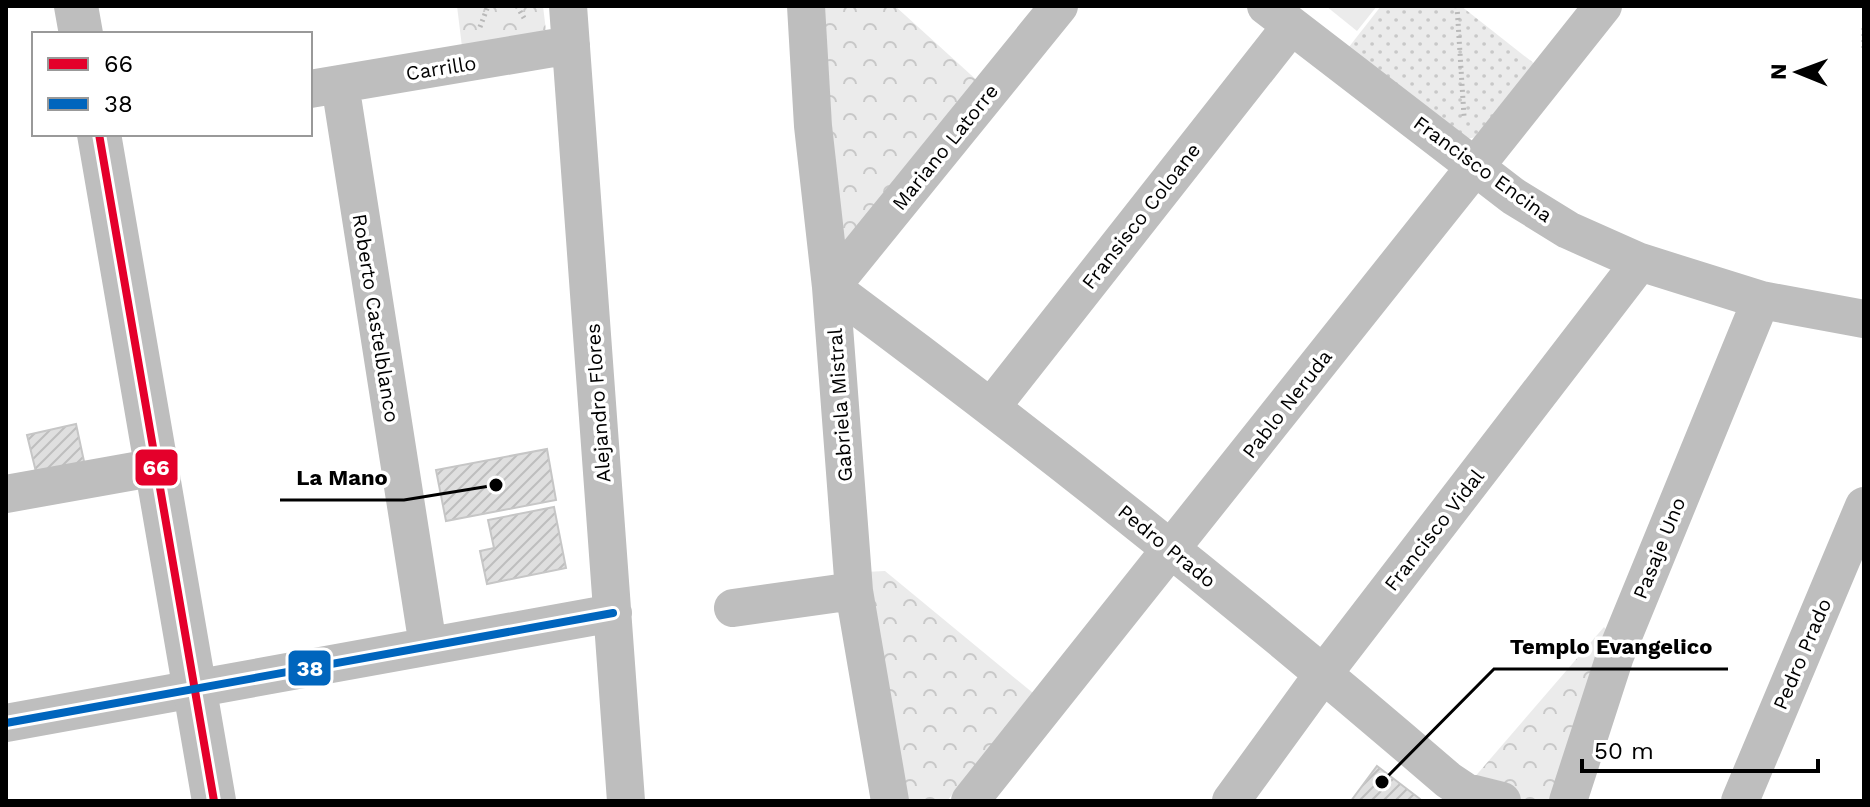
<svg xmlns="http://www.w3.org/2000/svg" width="1870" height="807" font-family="'Work Sans',sans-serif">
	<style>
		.grass { fill: url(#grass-dots) }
		.park { fill: url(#park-crowns) }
		.pitch { fill: #ebebeb }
		.building { fill: url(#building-hatch); stroke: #c6c6c6; stroke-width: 2 }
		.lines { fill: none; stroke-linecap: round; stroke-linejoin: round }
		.path { stroke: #b9b9b9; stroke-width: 5; stroke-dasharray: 2 4; stroke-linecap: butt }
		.minor { stroke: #bebebe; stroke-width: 38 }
		.tertiary { stroke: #bebebe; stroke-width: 44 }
		.bus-1-casing { stroke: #fff; stroke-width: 14 }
		.bus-2-casing { stroke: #fff; stroke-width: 14 }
		.bus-1 { stroke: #e4002b; stroke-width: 8 }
		.bus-2 { stroke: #0065bd; stroke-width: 8 }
		.labels { text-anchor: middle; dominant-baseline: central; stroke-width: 7; stroke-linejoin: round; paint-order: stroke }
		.street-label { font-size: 20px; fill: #000; stroke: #fff }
		.leader { fill: none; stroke: #000; stroke-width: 3 }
		.callout-dot { fill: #000; stroke: #fff; stroke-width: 3 }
		.callout-label { font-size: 22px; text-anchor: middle; font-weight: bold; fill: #000; stroke: #fff; stroke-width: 7; stroke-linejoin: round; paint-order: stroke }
		.line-badge { stroke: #fff; stroke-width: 3 }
		.badge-label { font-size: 22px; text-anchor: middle; font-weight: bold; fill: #fff }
	</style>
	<defs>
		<pattern id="grass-dots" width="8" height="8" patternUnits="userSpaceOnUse" patternTransform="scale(2)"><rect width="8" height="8" fill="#ebebeb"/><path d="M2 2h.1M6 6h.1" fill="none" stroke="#c8c8c8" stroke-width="1.8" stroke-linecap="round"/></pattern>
		<pattern id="park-crowns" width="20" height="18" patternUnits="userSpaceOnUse" patternTransform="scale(2)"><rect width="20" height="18" fill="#ebebeb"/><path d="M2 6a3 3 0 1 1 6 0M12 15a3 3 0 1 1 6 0" fill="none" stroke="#c8c8c8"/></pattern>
		<pattern id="building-hatch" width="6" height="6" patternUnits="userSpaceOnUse" patternTransform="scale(2)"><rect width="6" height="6" fill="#dfdfdf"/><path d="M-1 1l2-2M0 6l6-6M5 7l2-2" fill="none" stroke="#bebebe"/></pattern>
	</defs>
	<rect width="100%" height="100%" fill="#fff"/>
	<path class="grass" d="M1381,6h80l75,59 -59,72 -23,4 -109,-89z"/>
	<path class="park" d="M457,6h86l4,33 -84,16z
		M823,6h72l86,78 -125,161 -16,-5z
		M885,571l148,122 -86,108h-45l-37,-229z
		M1604,627l5,6 -55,168h-95l14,-22z"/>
	<path class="pitch" d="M1326,6h51l-20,25z"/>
	<path class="building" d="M76,424l9,42 -48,10 -10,-41z
		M547,449l9,51 -110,21 -10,-51z
		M554,507l12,61 -79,16 -7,-33 14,-3 -6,-28z
		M1377,766l43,33 -1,2h-68z"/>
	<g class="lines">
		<path class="path" d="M517,6l7,12
			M1457,6l7,110
			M480,27l8,-21
			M1864,28v20"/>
		<path class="minor" d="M568,6l58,795
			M806,6l7,120 18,161 23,304 36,210
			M1059,6l-228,281c212,157 418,321 617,493l18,12 36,9
			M1266,6l247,190 55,34 72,32 121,38 103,19
			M340,84l88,562
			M310,89l261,-44
			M992,406l299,-380
			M6,494l151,-27
			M733,608l121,-17
			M6,723l607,-110
			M970,801l633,-795
			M1231,801l93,-128 316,-411
			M1568,801l47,-145 146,-356
			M1740,801l124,-295"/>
		<path class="tertiary" d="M76,6l5,28
			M99,134l115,667"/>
		<g class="bus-1-casing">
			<path id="bus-1" d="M99,134l115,667"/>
		</g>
		<g class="bus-2-casing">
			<path id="bus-2" d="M6,723l607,-110"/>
		</g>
		<use href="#bus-1" class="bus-1"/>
		<use href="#bus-2" class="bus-2"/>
	</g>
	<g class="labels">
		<g class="street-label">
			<text transform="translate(441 68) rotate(-9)">Carrillo</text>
			<text transform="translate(945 147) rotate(-51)">Mariano Latorre</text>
			<text transform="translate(1483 169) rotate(36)">Francisco Encina</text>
			<text transform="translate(1141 216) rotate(-52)">Fransisco Coloane</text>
			<text transform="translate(376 318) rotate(81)">Roberto Castelblanco</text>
			<text transform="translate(598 403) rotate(-94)">Alejandro Flores</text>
			<text transform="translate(1287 404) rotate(-52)">Pablo Neruda</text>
			<text transform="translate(840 405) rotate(-94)">Gabriela Mistral</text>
			<text transform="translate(1434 530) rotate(-52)">Francisco Vidal</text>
			<text transform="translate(1167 546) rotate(39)">Pedro Prado</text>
			<text transform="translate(1659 548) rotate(-68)">Pasaje Uno</text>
			<text transform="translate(1802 654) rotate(-67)">Pedro Prado</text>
		</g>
	</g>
	<path class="leader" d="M496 485L404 500H280M1382 782L1494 669H1728"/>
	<g class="callout-dot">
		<circle cx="496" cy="485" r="8"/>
		<circle cx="1382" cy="782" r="8"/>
	</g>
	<g class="callout-label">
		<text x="342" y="485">La Mano</text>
		<text x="1611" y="654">Templo Evangelico</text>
	</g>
	<g class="line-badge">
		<rect x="134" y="448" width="45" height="39" rx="8" fill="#e4002b"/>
		<rect x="287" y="649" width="45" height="38" rx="8" fill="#0065bd"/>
	</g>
	<g class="badge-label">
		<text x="156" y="475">66</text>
		<text x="310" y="676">38</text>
	</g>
	<rect width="1870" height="807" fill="none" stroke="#000000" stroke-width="16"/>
	<rect x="32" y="32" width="280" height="104" fill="#ffffff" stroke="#999999" stroke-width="2"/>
	<rect x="48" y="58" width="40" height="12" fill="#e4002b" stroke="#999999" stroke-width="2"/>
	<text x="104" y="72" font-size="24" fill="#000000">66</text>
	<rect x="48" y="98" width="40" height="12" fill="#0065bd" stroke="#999999" stroke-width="2"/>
	<text x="104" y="112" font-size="24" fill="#000000">38</text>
	<g transform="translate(1798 72) rotate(271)" stroke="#ffffff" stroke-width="6" paint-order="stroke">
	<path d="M0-6L14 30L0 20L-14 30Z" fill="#000000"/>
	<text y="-12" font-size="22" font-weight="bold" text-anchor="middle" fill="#000000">N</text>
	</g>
	<path d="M1582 759v12h236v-12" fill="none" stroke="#000000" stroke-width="4"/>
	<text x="1594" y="759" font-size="24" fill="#000000" stroke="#ffffff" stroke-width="6" paint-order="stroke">50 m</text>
</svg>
